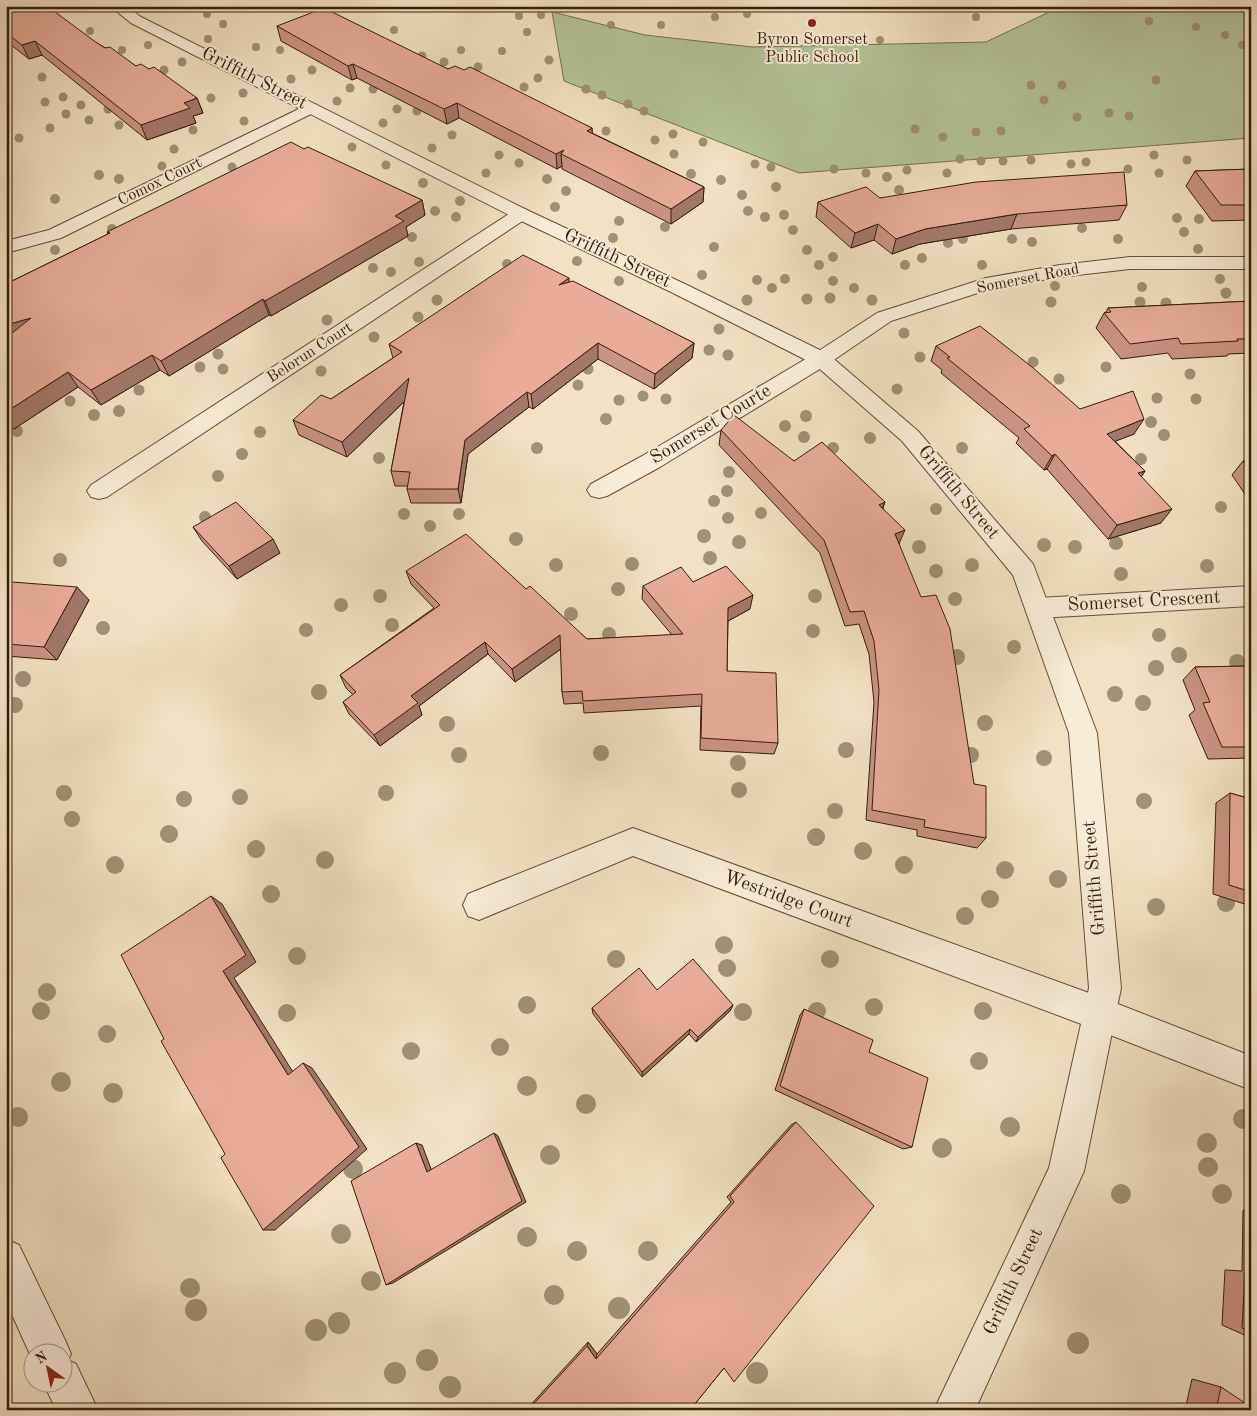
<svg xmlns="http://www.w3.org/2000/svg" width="1257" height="1416" font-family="'Old Standard TT',serif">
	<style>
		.green { fill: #b4c499; stroke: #757054 }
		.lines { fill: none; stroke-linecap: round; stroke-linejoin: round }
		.minor-casing { stroke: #654e3b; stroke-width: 2 }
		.tertiary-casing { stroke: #654e3b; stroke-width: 2 }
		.minor { fill: #f7ecd8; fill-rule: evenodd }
		.tertiary { fill: #f7ecd8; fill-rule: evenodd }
		.tree { fill: #a09177 }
		.wall { fill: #c89484; stroke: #361d0e }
		.shaded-wall { fill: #a2786b; stroke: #361d0e }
		.building { fill: #e8ac99; stroke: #361d0e }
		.poi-dot { fill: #8f2418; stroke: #f7ecd8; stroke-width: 2 }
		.labels { text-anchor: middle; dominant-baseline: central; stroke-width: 4; stroke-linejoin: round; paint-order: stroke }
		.far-poi-label { font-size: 16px; fill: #361d0e; stroke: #f7ecd8 }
		.far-street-label { font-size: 16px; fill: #361d0e; stroke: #f7ecd8 }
		.street-label { font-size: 19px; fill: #361d0e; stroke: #f7ecd8 }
	</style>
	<rect width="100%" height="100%" fill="#f2e2c3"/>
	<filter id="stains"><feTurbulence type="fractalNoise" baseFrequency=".004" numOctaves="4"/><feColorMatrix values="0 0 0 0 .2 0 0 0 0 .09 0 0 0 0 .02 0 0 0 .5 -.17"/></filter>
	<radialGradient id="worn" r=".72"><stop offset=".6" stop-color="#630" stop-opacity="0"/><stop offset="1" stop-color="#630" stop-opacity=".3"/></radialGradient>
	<path class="green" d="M1062,6h189v132l-452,35 -235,-92 -12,-69 93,23 107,12 234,-5z"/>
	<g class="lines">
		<g class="minor-casing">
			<path id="minor" d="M311,103l6,2 2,3 -2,3 -256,127 -55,15v-12l43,-11z
				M521,209l6,1 3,4 -3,4 -420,279 -8,2 -8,-2 -4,-6 4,-6 424,-275z
				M1130,257h121v12h-121l-70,8 -70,12 -99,32 -63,43 -168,103 -53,29 -8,2 -8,-2 -4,-6 4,-6 53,-29 170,-101 63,-41 109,-35 74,-13z
				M1251,586v20l-213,12 -9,-3 -4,-7 4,-7 9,-3z
				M633,828l467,169 151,59v34l-151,-59 -467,-175 -154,64 -11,-4 -5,-11 5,-11z"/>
		</g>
		<g class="tertiary-casing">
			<path id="tertiary" d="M110,6h16l15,11 386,193 158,74 143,70 90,77 115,133 64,169 24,255 -37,183 -109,239h-41l115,-242 40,-180 -20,-255 -56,-158 -111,-134 -88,-77 -143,-72 -156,-74 -384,-195z
				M6,1239l13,6 46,95 6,14 -3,6 8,4 22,46h-42l-12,-26h18v-30h-30v5l-26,-58z"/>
		</g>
		<use href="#minor" class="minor"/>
		<use href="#tertiary" class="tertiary"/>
	</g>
	<g class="tree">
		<circle cx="207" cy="14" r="4"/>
		<circle cx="747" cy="14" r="4"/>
		<circle cx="541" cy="15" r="4"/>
		<circle cx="519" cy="16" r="4"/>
		<circle cx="715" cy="17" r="4"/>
		<circle cx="976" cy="17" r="4"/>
		<circle cx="813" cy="21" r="4"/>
		<circle cx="1149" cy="21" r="4"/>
		<circle cx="223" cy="24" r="4"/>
		<circle cx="611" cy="25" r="4"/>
		<circle cx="661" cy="25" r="4"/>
		<circle cx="1196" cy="27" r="4"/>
		<circle cx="394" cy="30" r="4"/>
		<circle cx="90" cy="31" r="4"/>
		<circle cx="527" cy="32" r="4"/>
		<circle cx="1225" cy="35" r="4"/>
		<circle cx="208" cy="39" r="4"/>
		<circle cx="880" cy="40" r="4"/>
		<circle cx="148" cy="45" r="4"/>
		<circle cx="1242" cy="45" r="4"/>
		<circle cx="256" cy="47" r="4"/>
		<circle cx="122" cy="50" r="4"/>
		<circle cx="280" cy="50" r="4"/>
		<circle cx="461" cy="50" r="4"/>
		<circle cx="502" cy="51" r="4"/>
		<circle cx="422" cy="56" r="4.5"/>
		<circle cx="549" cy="60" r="4.5"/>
		<circle cx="182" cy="62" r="4.5"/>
		<circle cx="444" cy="62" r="4.5"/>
		<circle cx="478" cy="67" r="4.5"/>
		<circle cx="164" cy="70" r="4.5"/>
		<circle cx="312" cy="70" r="4.5"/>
		<circle cx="42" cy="77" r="4.5"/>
		<circle cx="538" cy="78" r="4.5"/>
		<circle cx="291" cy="79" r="4.5"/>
		<circle cx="1156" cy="80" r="4.5"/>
		<circle cx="1031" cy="85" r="4.5"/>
		<circle cx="1062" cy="85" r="4.5"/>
		<circle cx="524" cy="87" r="4.5"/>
		<circle cx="350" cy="88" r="4.5"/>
		<circle cx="373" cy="89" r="4.5"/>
		<circle cx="586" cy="89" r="4.5"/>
		<circle cx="243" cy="93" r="4.5"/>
		<circle cx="602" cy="95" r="4.5"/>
		<circle cx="63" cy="97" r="4.5"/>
		<circle cx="211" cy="98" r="4.5"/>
		<circle cx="1044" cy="100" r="4.5"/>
		<circle cx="337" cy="101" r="4.5"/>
		<circle cx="45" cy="102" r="4.5"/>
		<circle cx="628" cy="104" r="4.5"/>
		<circle cx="81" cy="105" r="4.5"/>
		<circle cx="108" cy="109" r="4.5"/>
		<circle cx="397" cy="109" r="4.5"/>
		<circle cx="417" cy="111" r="4.5"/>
		<circle cx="644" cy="111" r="4.5"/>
		<circle cx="1109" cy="113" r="4.5"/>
		<circle cx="66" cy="114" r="4.5"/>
		<circle cx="1129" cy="116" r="4.5"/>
		<circle cx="1077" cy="117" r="4.5"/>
		<circle cx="89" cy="120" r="4.5"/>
		<circle cx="244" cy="121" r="4.5"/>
		<circle cx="383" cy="123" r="4.5"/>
		<circle cx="119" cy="125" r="4.5"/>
		<circle cx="50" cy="128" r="4.5"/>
		<circle cx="915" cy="129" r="4.5"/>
		<circle cx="193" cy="130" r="4.5"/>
		<circle cx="606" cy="131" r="4.5"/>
		<circle cx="1001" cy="131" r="4.5"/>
		<circle cx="976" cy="132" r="4.5"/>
		<circle cx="673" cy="134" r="4.5"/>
		<circle cx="452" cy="135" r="4.5"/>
		<circle cx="943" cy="137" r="4.5"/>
		<circle cx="19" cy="138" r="4.5"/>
		<circle cx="655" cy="140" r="4.5"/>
		<circle cx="703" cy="142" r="4.5"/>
		<circle cx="352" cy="147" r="4.5"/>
		<circle cx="432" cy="148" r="4.5"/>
		<circle cx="174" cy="149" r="4.5"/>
		<circle cx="674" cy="154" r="4.5"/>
		<circle cx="499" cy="155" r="4.5"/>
		<circle cx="1154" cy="155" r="4.5"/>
		<circle cx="960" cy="159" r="4.5"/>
		<circle cx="1031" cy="160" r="4.5"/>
		<circle cx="1187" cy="160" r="4.5"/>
		<circle cx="981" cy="161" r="4.5"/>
		<circle cx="1003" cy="161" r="4.5"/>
		<circle cx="1086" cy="162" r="4.5"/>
		<circle cx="519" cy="163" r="4.5"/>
		<circle cx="755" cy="164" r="4.5"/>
		<circle cx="1071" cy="164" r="4.5"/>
		<circle cx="386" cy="165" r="4.5"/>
		<circle cx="162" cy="166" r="4.5"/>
		<circle cx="232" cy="167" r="4.5"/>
		<circle cx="771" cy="167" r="4.5"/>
		<circle cx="834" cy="169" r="4.5"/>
		<circle cx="1128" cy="169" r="4.5"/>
		<circle cx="907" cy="170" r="4.5"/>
		<circle cx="486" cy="173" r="4.5"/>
		<circle cx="866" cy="173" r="4.5"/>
		<circle cx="947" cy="173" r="4.5"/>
		<circle cx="1159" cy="173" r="4.5"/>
		<circle cx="691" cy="174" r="5"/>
		<circle cx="99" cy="175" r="5"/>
		<circle cx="887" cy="177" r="5"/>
		<circle cx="119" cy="179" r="5"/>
		<circle cx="547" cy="179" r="5"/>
		<circle cx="721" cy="180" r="5"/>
		<circle cx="423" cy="183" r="5"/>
		<circle cx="776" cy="187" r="5"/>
		<circle cx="899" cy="190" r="5"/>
		<circle cx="566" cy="191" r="5"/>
		<circle cx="742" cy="195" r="5"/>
		<circle cx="55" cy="199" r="5"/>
		<circle cx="460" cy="201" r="5"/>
		<circle cx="555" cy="207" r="5"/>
		<circle cx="435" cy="211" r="5"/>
		<circle cx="748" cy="211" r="5"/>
		<circle cx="784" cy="215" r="5"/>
		<circle cx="456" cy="217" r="5"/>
		<circle cx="765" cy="217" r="5"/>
		<circle cx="1177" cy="218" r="5"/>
		<circle cx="1199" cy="219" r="5"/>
		<circle cx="619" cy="221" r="5"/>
		<circle cx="665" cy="227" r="5"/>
		<circle cx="1082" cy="228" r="5"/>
		<circle cx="112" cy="229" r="5"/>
		<circle cx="793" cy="230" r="5"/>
		<circle cx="1184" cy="232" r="5"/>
		<circle cx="412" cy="237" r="5"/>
		<circle cx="613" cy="238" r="5"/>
		<circle cx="963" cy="239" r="5"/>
		<circle cx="1012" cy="239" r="5"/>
		<circle cx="1118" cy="239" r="5"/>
		<circle cx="1032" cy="242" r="5"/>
		<circle cx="948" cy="243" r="5"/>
		<circle cx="714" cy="247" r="5"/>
		<circle cx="1198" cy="249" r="5"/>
		<circle cx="55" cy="250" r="5"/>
		<circle cx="807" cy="250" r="5"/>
		<circle cx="833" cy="257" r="5"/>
		<circle cx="922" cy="258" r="5"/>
		<circle cx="577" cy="261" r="5"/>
		<circle cx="419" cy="262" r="5"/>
		<circle cx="507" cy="264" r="5"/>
		<circle cx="819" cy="265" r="5"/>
		<circle cx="905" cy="265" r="5"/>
		<circle cx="982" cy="265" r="5"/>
		<circle cx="373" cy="268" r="5"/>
		<circle cx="391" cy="272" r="5"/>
		<circle cx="702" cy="275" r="5"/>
		<circle cx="785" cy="279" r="5"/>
		<circle cx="1220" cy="279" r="5"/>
		<circle cx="757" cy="280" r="5"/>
		<circle cx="619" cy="281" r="5"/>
		<circle cx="833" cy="281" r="5"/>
		<circle cx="1055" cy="286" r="5"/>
		<circle cx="1142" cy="287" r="5"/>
		<circle cx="772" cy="288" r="5"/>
		<circle cx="854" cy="288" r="5"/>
		<circle cx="1226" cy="293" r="5.5"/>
		<circle cx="830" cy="298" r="5.5"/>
		<circle cx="807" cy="299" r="5.5"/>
		<circle cx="437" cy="300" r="5.5"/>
		<circle cx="747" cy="300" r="5.5"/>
		<circle cx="872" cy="300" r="5.5"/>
		<circle cx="1051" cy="302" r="5.5"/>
		<circle cx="1140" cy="302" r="5.5"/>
		<circle cx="1166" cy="303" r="5.5"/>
		<circle cx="418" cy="317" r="5.5"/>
		<circle cx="327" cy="320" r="5.5"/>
		<circle cx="719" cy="329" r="5.5"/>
		<circle cx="904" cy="333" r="5.5"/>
		<circle cx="374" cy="337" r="5.5"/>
		<circle cx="709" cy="350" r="5.5"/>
		<circle cx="218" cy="354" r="5.5"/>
		<circle cx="728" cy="355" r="5.5"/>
		<circle cx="920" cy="357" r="5.5"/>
		<circle cx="1033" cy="362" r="5.5"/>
		<circle cx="200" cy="367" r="5.5"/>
		<circle cx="1106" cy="367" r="5.5"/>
		<circle cx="223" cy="369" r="5.5"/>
		<circle cx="588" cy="369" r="5.5"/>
		<circle cx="321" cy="371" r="5.5"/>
		<circle cx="1190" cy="374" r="5.5"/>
		<circle cx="1059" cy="379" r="5.5"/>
		<circle cx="578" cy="385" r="5.5"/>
		<circle cx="897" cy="389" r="5.5"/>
		<circle cx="139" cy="390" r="5.5"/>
		<circle cx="643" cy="396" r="5.5"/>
		<circle cx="1157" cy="398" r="5.5"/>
		<circle cx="666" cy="399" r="5.5"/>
		<circle cx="1196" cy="399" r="5.5"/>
		<circle cx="619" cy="400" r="5.5"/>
		<circle cx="70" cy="401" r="5.5"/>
		<circle cx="119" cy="411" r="6"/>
		<circle cx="94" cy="415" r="6"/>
		<circle cx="806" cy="416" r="6"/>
		<circle cx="606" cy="419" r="6"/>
		<circle cx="1151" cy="422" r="6"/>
		<circle cx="785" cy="426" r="6"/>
		<circle cx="17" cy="431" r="6"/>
		<circle cx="260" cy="432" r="6"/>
		<circle cx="1164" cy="435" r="6"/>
		<circle cx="804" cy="437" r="6"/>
		<circle cx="870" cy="438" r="6"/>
		<circle cx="537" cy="448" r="6"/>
		<circle cx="833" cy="448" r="6"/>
		<circle cx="962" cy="448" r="6"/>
		<circle cx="242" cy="454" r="6"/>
		<circle cx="379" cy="458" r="6"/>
		<circle cx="1141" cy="459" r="6"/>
		<circle cx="729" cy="472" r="6"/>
		<circle cx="218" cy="476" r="6"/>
		<circle cx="727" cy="491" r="6"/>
		<circle cx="714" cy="501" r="6"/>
		<circle cx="1221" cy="507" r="6"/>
		<circle cx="936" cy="509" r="6"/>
		<circle cx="761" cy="513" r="6"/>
		<circle cx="404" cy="514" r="6"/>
		<circle cx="459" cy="514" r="6"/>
		<circle cx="205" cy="517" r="6"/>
		<circle cx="728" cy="518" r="6"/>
		<circle cx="430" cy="526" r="6"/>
		<circle cx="704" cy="536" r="7"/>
		<circle cx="516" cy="539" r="7"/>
		<circle cx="739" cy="542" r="7"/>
		<circle cx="1116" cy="543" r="7"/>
		<circle cx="1044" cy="545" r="7"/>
		<circle cx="919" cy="547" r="7"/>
		<circle cx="1075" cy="547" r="7"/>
		<circle cx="710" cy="558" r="7"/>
		<circle cx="60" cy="560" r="7"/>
		<circle cx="632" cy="564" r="7"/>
		<circle cx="556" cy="565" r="7"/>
		<circle cx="972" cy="565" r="7"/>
		<circle cx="1207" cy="566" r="7"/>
		<circle cx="936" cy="571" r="7"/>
		<circle cx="1121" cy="574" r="7"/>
		<circle cx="618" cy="589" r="7"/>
		<circle cx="380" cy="596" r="7"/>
		<circle cx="815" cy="596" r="7"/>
		<circle cx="955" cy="599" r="7"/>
		<circle cx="341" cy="605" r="7"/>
		<circle cx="571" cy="614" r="7"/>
		<circle cx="392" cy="625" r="7"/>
		<circle cx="103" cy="628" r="7"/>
		<circle cx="306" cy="630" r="7"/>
		<circle cx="813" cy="631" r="7"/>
		<circle cx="609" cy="634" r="7"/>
		<circle cx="1159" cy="635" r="7"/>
		<circle cx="1014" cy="647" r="7"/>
		<circle cx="1179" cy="655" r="8"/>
		<circle cx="957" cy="657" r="8"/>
		<circle cx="1237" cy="662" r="8"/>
		<circle cx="1156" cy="668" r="8"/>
		<circle cx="23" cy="679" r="8"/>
		<circle cx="319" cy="692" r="8"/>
		<circle cx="1115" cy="694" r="8"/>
		<circle cx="1143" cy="703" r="8"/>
		<circle cx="15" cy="705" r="8"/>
		<circle cx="985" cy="723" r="8"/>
		<circle cx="447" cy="724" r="8"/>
		<circle cx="846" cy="750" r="8"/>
		<circle cx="601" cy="753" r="8"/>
		<circle cx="459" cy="755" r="8"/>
		<circle cx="971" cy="755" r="8"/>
		<circle cx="1044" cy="758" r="8"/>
		<circle cx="738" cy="763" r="8"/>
		<circle cx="739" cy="790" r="8"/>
		<circle cx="64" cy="793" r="8"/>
		<circle cx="386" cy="793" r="8"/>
		<circle cx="240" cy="797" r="8"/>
		<circle cx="184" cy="799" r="8"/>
		<circle cx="1144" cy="801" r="8"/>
		<circle cx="835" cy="811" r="8"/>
		<circle cx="72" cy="819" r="8"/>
		<circle cx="169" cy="834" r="9"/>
		<circle cx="816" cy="837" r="9"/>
		<circle cx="256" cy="849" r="9"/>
		<circle cx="863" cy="851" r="9"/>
		<circle cx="325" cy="860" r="9"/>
		<circle cx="115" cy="865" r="9"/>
		<circle cx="904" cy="865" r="9"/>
		<circle cx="1005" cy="870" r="9"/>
		<circle cx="1058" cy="879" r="9"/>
		<circle cx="271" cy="894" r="9"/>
		<circle cx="990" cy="899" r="9"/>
		<circle cx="1226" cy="903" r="9"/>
		<circle cx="1156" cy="907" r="9"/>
		<circle cx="965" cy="916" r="9"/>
		<circle cx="724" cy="945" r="9"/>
		<circle cx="297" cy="956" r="9"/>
		<circle cx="616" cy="959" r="9"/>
		<circle cx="830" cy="959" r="9"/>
		<circle cx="727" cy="968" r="9"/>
		<circle cx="47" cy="992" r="9"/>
		<circle cx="527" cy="1005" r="9"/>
		<circle cx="874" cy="1007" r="9"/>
		<circle cx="41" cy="1011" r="9"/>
		<circle cx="817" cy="1011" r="9"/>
		<circle cx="983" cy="1011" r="9"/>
		<circle cx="743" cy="1012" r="9"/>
		<circle cx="287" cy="1013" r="9"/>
		<circle cx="107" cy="1034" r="9"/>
		<circle cx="500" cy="1047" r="9"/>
		<circle cx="411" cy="1051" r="9"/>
		<circle cx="979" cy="1061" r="9"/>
		<circle cx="61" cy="1082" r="10"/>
		<circle cx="527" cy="1086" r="10"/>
		<circle cx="113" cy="1093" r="10"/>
		<circle cx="586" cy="1104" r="10"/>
		<circle cx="18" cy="1117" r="10"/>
		<circle cx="1243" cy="1119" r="10"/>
		<circle cx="1010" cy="1127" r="10"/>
		<circle cx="1207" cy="1143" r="10"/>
		<circle cx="942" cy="1148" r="10"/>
		<circle cx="550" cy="1155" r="10"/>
		<circle cx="1208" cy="1167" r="10"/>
		<circle cx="353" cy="1169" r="10"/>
		<circle cx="1121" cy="1194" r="10"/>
		<circle cx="1222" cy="1194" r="10"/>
		<circle cx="341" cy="1234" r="10"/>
		<circle cx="527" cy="1237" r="10"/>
		<circle cx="577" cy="1251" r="10"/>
		<circle cx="648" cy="1251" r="10"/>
		<circle cx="371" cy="1281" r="10"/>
		<circle cx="190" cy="1288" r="10"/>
		<circle cx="554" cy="1295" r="10"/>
		<circle cx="619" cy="1308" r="11"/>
		<circle cx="196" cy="1310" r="11"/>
		<circle cx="339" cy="1323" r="11"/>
		<circle cx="316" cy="1330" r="11"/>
		<circle cx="1078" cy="1343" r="11"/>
		<circle cx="427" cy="1360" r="11"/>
		<circle cx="395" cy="1373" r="11"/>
		<circle cx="757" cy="1373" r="11"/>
		<circle cx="450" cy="1387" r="11"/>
	</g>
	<path class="wall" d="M6,6l91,37 39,23 13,3 48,29 6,15 -10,3 3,7 -49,17 -105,-85 -13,4 -23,-18z
		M277,26l171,43 144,59v5l112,54 -1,15 -32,22 -109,-55v-3l-5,3 -98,-51 -12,6 -90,-46 -5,2 -71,-39z
		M304,149l118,51 3,15 -19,12 2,9 -137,80 -2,-1 -100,61 -9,-6 -59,35 -23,-18 -64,42 -8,-5v-140l102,-50 -1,-2z
		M1251,169v51l-39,1 -26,-35 9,-15z
		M880,198l247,7 -8,15 -108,9 -91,15 -28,10 -18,-14 -23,8 -35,-31 2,-15z
		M570,282l124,61 -2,15 -38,31 -56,-30 -65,50 -4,-2 -61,47 -7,49h-50l-4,-14 1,-3h-13l-4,-15 13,-69 -57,55 -48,-22 -6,-15 38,-21 62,-41 -4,-14z
		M1251,301v52l-23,1 -1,2 -55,3 -4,-6 -47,6 -25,-31 8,-15 2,-1 2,-4z
		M936,346l198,88 -19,7 30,30 -4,6 20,46 -53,16 -61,-70 -3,1 -28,-27 3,-5 -78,-65 1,-3 -11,-9z
		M721,430l73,31 91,41 -2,6 16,36 75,240 12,54 -9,10 -60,-12v-6l-51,-10 8,-118 -5,-48 -10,-30 -14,2 -25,-73 -101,-108z
		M1251,460v43l-19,-28 11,-14z
		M193,527l87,26 -43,26 -35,-38z
		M406,571l120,18 61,50 85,-4 -30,-36 1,-13 50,-4 57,27 -22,12 -1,50 51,72 -4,11 -74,-4 1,-44 -117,7 -1,-10 -19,1 -2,-12 -1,-43 -46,33 -27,-28 -69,52 3,9 -42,31 -31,-32 -6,-12 10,-7 -7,-7 -6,-13 94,-67 -23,-24z
		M6,591l83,9 -32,60 -51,-4z
		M1251,666v92l-43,1 -19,-44 6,-5 -12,-30 12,-13z
		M1230,793l21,6v107l-38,-12 3,-91z
		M657,990l76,15 -3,6 -34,31 -7,-8 -47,43 -49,-63 -1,-6z
		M804,1009l65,43 43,95 -9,2 -128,-59 25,-75z
		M796,1122l-72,246 -34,42h-164l62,-68 9,12 134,-152 -4,-5 64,-72z
		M1243,1210h8v128l-29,-13 3,-55 17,1z
		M1192,1379l29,8 30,23h-66z"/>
	<path class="shaded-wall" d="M35,41l7,14 -13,4 -7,-14z
		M353,64l4,14 -5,2 -4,-14z
		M197,98l6,15 -10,3 3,7 -49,17 -6,-15 43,-22z
		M457,103l2,15 -12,6 -3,-15z
		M592,128l1,15 -6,-12z
		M564,150l-3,4 1,12 -5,3 -1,-15z
		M704,187l-1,15 -32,22v-15z
		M422,200l3,15 -19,12 2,9 -137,80 -6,-15 130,-85z
		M1017,214l-6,15 -91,15 -28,10 4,-15 29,-10z
		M878,224l-4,16 -23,8 4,-15z
		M569,278l1,16 -11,-9z
		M263,299l6,16 -100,61 -8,-15z
		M31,318l-25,26v-19z
		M598,343v16l-65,50 -2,-15z
		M694,343l-2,15 -38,31 1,-15z
		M152,355l8,15 -59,35 -10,-15z
		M68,372l10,15 -64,42 -8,-9v-8z
		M409,378l4,15 -66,64 -5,-15z
		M527,392l2,15 -61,47 -7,49 -3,-14 7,-49z
		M1144,419l-10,15 -36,14 9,-14z
		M1055,454l-8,15 -3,1 8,-14z
		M1145,471l-10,15 3,-13z
		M885,502l-6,14v-11z
		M1172,509l-11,14 -53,16 9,-14z
		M905,530l-6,14 -4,-10z
		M273,539l7,14 -43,26 -8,-13z
		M77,587l12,13 -32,60 -13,-13z
		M753,595l-3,14 -24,13 2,-14z
		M560,635l2,13 -47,34 -3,-13z
		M485,642l3,12 -69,52 3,9 -42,31 -6,-11 37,-39z
		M211,896l11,8 34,58 -22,16 64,102 -10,-5 -65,-104z
		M733,1005l-3,6 -34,31 2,-5z
		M690,1029l-1,5 -47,43v-5z
		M303,1063l9,5 55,81 -92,81h-12z
		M494,1133l4,3 28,66 -133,81 -7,2z
		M416,1143l6,2 11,29 -6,-2z
		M588,1342l9,12 -1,5 -9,-13z"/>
	<path class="building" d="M6,6h41l50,37 8,5 5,-1 26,19 5,-2 8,5 5,-2 43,31 -13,5 6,5 -49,17 -106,-84 -13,4 -16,-12z
		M324,8l124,61 7,-3 9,4 6,-3 122,61 -5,3 117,56 -33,22 -110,-55 3,-4 -8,4 -99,-51 -13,6 -91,-45 -5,2 -71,-40z
		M291,142l13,7 4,-2 114,53 -27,16 9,5 -139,80 -2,-2 -102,62 -9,-6 -61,35 -23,-18 -62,40v-74l25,-20 -25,7v-41l104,-51 -3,-1z
		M1251,169v36h-30l-26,-34z
		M1124,172l3,33 -110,9 -92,15 -29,10 -18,-15 -23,9 -37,-31 48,-15 14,11 96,-16z
		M523,255l46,23 -10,7 14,-4 121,62 -39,31 -57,-31 -67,51 -4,-2 -62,48 -7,49h-51l3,-17 -19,-1 18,-93 -67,64 -49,-22 28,-25 10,4 71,-47 -13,-8z
		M1251,301v38h-14l1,2 -57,3 -3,-6 -48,6 -26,-31 7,-1 -3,-4z
		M980,326l52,41 48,42 53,-18 11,28 -37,15 38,37 -7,2 34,36 -55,16 -62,-71 -3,2 -28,-27 6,-3 -83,-68 3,-1 -14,-11z
		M734,415l60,46 28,-19 63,60 -6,3 26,25 -10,4 26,63 15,-2 14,34 24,155 12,2v52l-62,-11 1,-7 -53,-10 7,-120 -5,-49 -10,-30 -14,1 -26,-72 -103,-110z
		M1251,460v11l-8,-10z
		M236,502l37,37 -44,27 -36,-39z
		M466,534l60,55 4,-3 57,53 96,-5 -40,-48 38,-19 12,15 33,-16 27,29 -25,13 -1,63 49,2 2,70 -77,-5 1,-44 -119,7 -1,-10 -20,1 -2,-57 -48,34 -27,-27 -74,54 7,7 -44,32 -31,-33 13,-10 -16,-17 100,-70 -34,-34z
		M12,582l65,5 -33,60 -38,-3v-53z
		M1251,666v81h-29l-19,-44 7,-1 -15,-35z
		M1230,793l21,6v93l-22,-7z
		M211,896l35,59 -23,16 65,104 15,-12 56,84 -96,83 -42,-72 4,-4 -64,-113 3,-2 -43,-84z
		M693,959l40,46 -35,32 -8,-8 -48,43 -50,-64 47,-40 18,22z
		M804,1009l69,31 -4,12 59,26 -16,69 -132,-61z
		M796,1122l78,84 -140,176 -10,-14 -34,42h-162l59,-64 9,13 138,-157 -4,-6z
		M494,1133l28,68 -136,84 -35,-104 65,-38 11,29z
		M1245,1272l6,2v58l-9,-4z
		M1221,1387l30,20v3h-35z"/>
	<circle class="poi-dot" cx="812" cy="23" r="5"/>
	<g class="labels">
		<g class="far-poi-label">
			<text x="812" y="40">Byron Somerset<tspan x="812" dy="18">Public School</tspan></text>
		</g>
		<g class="far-street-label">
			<text transform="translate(160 182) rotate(-26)">Comox Court</text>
			<text transform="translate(1028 279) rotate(-11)">Somerset Road</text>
			<text transform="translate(310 353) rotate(-33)">Belorun Court</text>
		</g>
		<g class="street-label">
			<text transform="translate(254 79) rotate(27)">Griffith Street</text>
			<text transform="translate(617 259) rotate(25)">Griffith Street</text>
			<text transform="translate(711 425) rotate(-31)">Somerset Courte</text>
			<text transform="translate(958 493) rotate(50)">Griffith Street</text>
			<text transform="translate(1144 602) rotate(-3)">Somerset Crescent</text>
			<text transform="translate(1095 878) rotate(-95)">Griffith Street</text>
			<text transform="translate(788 900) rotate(20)">Westridge Court</text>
			<text transform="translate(1014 1282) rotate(-65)">Griffith Street</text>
		</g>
	</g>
	<rect width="1257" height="1416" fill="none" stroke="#f2e2c3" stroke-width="25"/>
	<rect x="8" y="8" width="1242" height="1401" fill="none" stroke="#361d0e" stroke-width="2.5"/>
	<rect x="12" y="12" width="1232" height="1391" fill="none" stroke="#361d0e"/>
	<g transform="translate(48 1368) rotate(327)"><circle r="24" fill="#f7ecd8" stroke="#aa9987"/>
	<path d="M0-4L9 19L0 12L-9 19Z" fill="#8f2418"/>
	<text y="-8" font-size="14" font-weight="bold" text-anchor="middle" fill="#361d0e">N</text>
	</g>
	<rect width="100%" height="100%" filter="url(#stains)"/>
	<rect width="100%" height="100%" fill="url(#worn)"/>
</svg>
